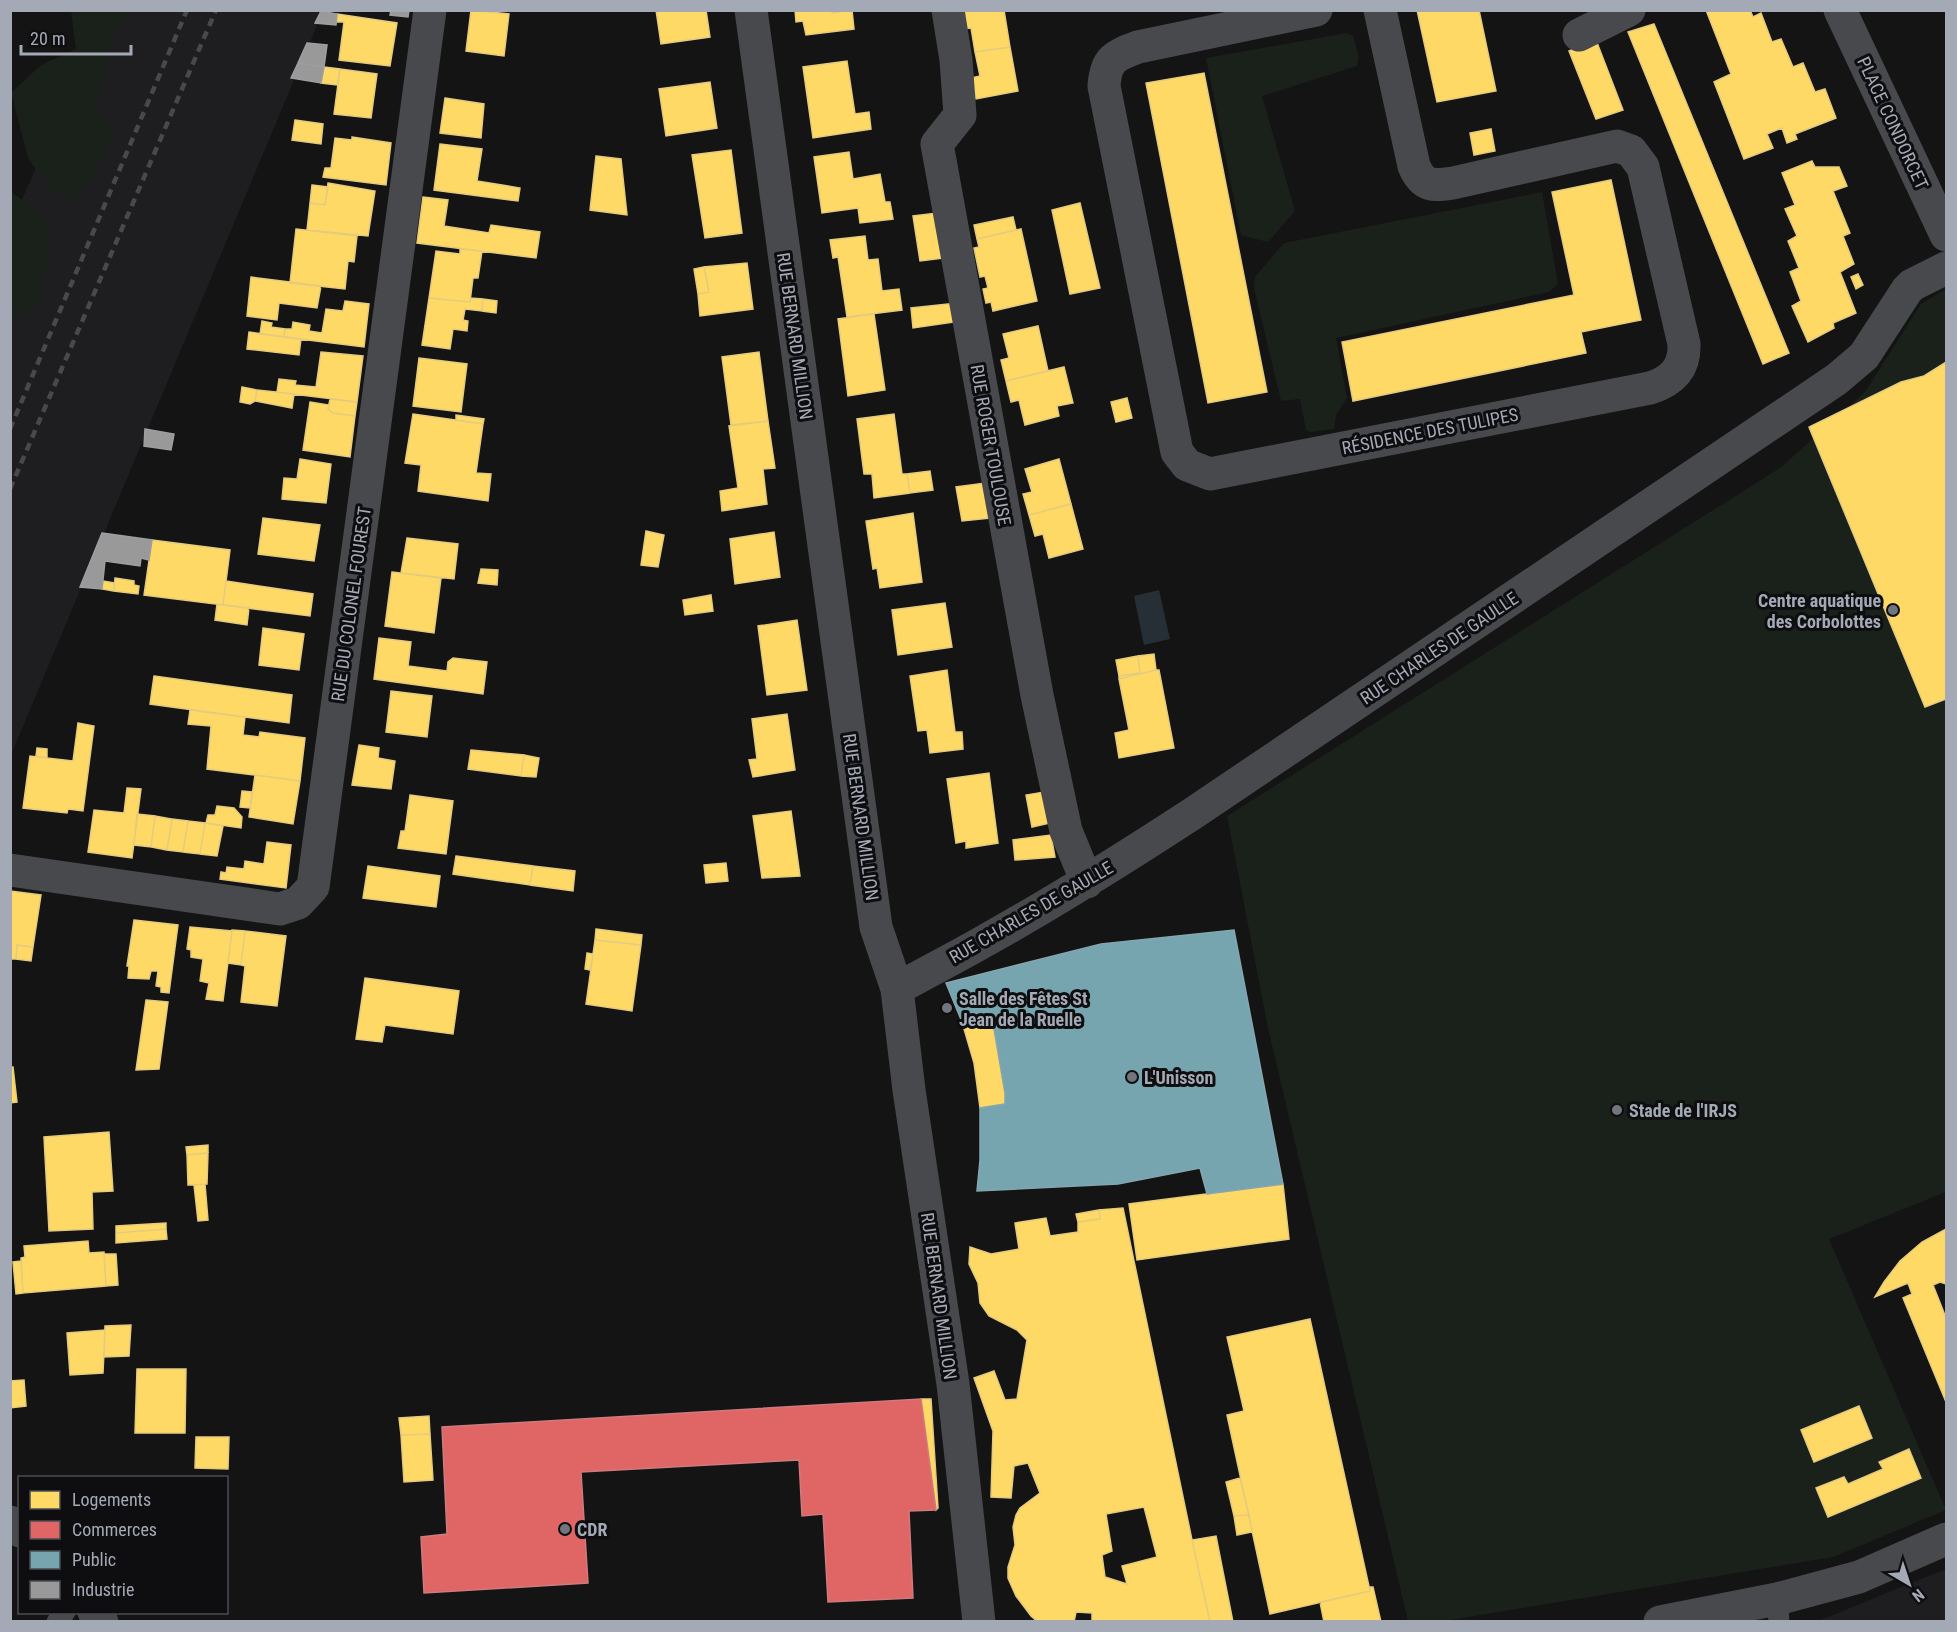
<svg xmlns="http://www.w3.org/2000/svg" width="1957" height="1632" font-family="'Roboto Condensed',sans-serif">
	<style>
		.built { fill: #1e1e20 }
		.green { fill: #1a211b }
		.water { fill: #272f36 }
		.homes { fill: #ffd966; stroke: #e4cb7e; stroke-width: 1.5; fill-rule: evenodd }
		.shops { fill: #e06666; stroke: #ce7a7e; stroke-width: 1.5 }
		.public { fill: #76a5af; stroke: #84a6b1; stroke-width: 1.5 }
		.industry { fill: #999; stroke: #9c9ea2; stroke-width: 1.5 }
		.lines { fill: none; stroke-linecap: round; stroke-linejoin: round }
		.lane { stroke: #48494d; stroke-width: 21 }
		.street { stroke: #48494d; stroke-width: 33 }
		.rail { stroke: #48494c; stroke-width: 4.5; stroke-dasharray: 8 6; stroke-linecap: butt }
		.poi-dot { fill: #72757d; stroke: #0e0e10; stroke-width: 2 }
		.labels { text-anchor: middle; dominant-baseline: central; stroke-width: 6; stroke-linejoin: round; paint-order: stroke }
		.street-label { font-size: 18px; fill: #a4a9b6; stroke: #0e0e10 }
		.poi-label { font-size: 18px; font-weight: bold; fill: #a4a9b6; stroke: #0e0e10; text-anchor: start }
	</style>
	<rect width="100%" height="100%" fill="#141414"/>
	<path class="built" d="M106,11h217l-312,744v-531z
		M1946,1569v52h-128z"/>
	<path class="green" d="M71,11h60l-16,20 -19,75 17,27 -25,53 -22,13 -15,-9 -23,-32 -17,-65 30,-28 35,-16z
		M1347,33l6,3 6,21 -2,9 -95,30 33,115 -27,31 -27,-7 -35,-177z
		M11,192l32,22 7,33 -12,61 -27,11z
		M1542,192l16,92 -9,8 -213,46 11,60 -11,17 -2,14 -23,3 -5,-2 -6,-31 -19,2 -27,-113 1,-11 29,-34z
		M1946,289v903l-117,47 117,271 -113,47 -389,64h-36l-140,-593 -41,-212 553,-348 85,-76 56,-88z"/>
	<path class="water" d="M1159,590l11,49 -26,6 -10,-49z"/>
	<path class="homes" d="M471,10l38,4 -5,42 -38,-5z
		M656,10h50l4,27 -49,7z
		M795,10h37v3l20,-3 2,19 -48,6 -3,-14 -7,1z
		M959,10h45l6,37 -35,5 -4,-24 -8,1z
		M1417,10h62l17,81 -59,11z
		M1706,10h44l3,7 8,-4 11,29 9,-3 12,28 10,-4 12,29 10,-3 11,29 -41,16 2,5 -10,4 -5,-15 -15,6 6,14 -29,11 -30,-77 17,-8z
		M337,14l60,9 -7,43 -51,-6 5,-38h-8z
		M1654,24l135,329 -26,11 -135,-332z
		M1596,40l27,70 -27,9 -27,-68z
		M1010,47l8,44 -42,8 -5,-21 9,-2 -5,-24z
		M847,61l8,53 14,-2 2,17 -58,9 -10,-71z
		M324,67l16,2 -3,16 -16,-2z
		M340,69l37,5 -6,44 -37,-4z
		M1204,73l63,319 -59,11 -62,-320z
		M710,82l7,46 -51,8 -7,-47z
		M445,98l39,6 -3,34 -41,-5z
		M295,120l28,4 -2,20 -29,-4z
		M1491,129l4,22 -21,4 -4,-22z
		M352,137l39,6 -5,42 -63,-8 2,-9h6l4,-30 17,2z
		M440,144l42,5 -5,32 43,7 -2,13 -84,-11z
		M731,150l11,83 -37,5 -13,-83z
		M849,152l4,27 27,-5 5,28h5l3,17 -33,4 -2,-15 -36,5 -8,-56z
		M596,156l25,3 6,56 -37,-5z
		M1812,161l3,6h24l8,19 -14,5 17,42 -7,3 11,28 -14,8 16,41 -23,10 1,5 -26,14 -16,-36 9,-5 -11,-29 9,-4 -11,-27 9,-5 -12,-27 10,-4 -13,-32z
		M1611,180l30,140 -60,12 5,21 -233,48 -11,-59 232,-47 -22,-103z
		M328,183l47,8 -7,45 -61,-6 3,-27 15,2z
		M312,185l16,2 -3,18 -15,-2z
		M423,197l25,3 -4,26 45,7 2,-8 49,7 -4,26 -119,-15z
		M1080,203l20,85 -30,6 -18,-84z
		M937,213l6,45 -23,3 -7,-45z
		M1013,217l3,13 -39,9 -3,-14z
		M296,229l61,7 -3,26 -6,-1 -3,28 -55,-6z
		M1021,229l16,72 -44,10 -2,-9 -5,1 -3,-14 5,-1 -3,-12 -5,1 -6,-29 5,-1 -2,-8z
		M865,236l3,24 10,-1 4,32 17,-2 3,21 -55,7 -9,-60 -5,1 -3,-18z
		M460,249l22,2 -4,27h-5l-3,24 -41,-4 7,-47 24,3z
		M747,263l6,46 -53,7 -2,-22 11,-2 -5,-25z
		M704,267l5,25 -11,2 -4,-25z
		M1858,274l5,11 -7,4 -5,-12z
		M251,277l70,9 -4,22 -38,-5 -2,17 -30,-4z
		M429,298l41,4 1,-4 12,1 -1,12 -17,-2 -2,11 5,1 -1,10 -14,-2 -3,20 -28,-4z
		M483,299l14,2 -1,12 -14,-2z
		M345,301l24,3 -5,43 -80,-10 1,-8h7l1,-7 17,3 -1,6 13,2 4,-24 17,2z
		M957,303l3,18 -47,7 -2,-20z
		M874,314l11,76 -37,6 -10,-77z
		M262,321l10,2 -1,4 14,2 -1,8 -24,-3z
		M1038,326l10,45 -42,10 -5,-21 8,-2 -6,-24z
		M249,332l52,7 -2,16 -52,-6z
		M321,352l42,4 -6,46 -80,-10 2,-13 17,2 -1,4 21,2z
		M759,352l9,69 -37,4 -9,-68z
		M419,358l48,6 -6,48 -48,-6z
		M1946,362v337l-21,8 -116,-280 92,-45 23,-6z
		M1064,367l9,36 -16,3 2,10 -34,9 -6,-25 -8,2 -5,-21z
		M242,387l15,3 -2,11 -5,3 -10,-2z
		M257,390l37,4 -2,14 -37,-7z
		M1127,398l5,20 -16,4 -5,-20z
		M330,399l27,3 -2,14 -22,-3 -5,-4z
		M310,402l19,3 -1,4 5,4 22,3 -5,41 -47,-7z
		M413,414l70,10 -7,49 15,1 -3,27 -70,-10 3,-26 -16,-2z
		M894,414l8,60h5l3,19 -36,5 -2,-24h-8l-7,-55z
		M456,415l28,4 -1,5 -27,-4z
		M768,421l7,47 -12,1 4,35 -45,7 -2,-20 18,-3 -9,-62z
		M300,459l31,5 -5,39 -44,-4 2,-21 13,1z
		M1059,459l12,45 -42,11 -6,-21 9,-2 -7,-23z
		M930,471l3,19 -23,3 -3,-19z
		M985,483l5,35 -28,3 -6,-34z
		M1071,504l12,45 -34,9 -6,-24 -8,2 -6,-21z
		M913,513l9,69 -42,6 -3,-20 -4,1 -7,-48z
		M263,518l57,7 -6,36 -56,-7z
		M646,531l18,4 -6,32 -17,-2z
		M774,532l6,45 -45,7 -5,-45z
		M407,538l51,6 -4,35 -53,-6z
		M152,540l78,10 -7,55 -79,-10z
		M481,569l17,1 -1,15 -19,-2z
		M392,572l49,6 -7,55 -49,-7z
		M115,578l19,3v4l5,1 -1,8 -24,-3z
		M103,581l11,2v8l-12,-2z
		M226,581l87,13 -3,22 -87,-11z
		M711,595l2,16 -28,4 -2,-15z
		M945,603l7,44 -54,8 -6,-45z
		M217,604l32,4 -2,17 -32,-5z
		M797,620l10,70 -40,5 -9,-69z
		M263,628l41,6 -5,36 -40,-5z
		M379,638l32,4 -3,24 39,5 1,-9 5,-4 34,4 -4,32 -109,-15z
		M1154,654l2,16 -37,9v-3l21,-3 -2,-17z
		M1138,656l2,17 -21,3 -3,-16z
		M947,670l8,62h7l1,17 -33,4 -3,-23 -9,1 -8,-55z
		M1156,670h3l15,78 -55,10 -4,-25 14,-3 -10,-51z
		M154,676l138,19 -3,28 -139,-19z
		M391,691l41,5 -5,41 -41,-5z
		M190,710l55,7 -2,18 16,2 1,-5 45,6 -5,43 -93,-12 4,-43 -23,-2z
		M787,714l8,56 -42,7 -4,-17 8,-1 -5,-40z
		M78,723l16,3 -11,85 -15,-2 -1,4 -44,-5 7,-52 43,5z
		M359,745l20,3 -1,10 17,3 -4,28 -39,-4z
		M37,748l10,1v9l-11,-2z
		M471,750l53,5 -3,21 -53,-7z
		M524,755l15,3 -3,19 -15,-1z
		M989,773l9,70 -32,5v-7l-10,2 -9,-64z
		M255,775l45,6 -7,43 -44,-7z
		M127,788l14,1 -9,69 -44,-6 6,-42 30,3z
		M242,791l10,1 -2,16 -10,-1z
		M1044,792l6,31 -18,4 -6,-32z
		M410,795l43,6 -7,53 -48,-6 3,-17h4z
		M217,806l17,2 8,9 -1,11 -35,-5 2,-8h7z
		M791,811l9,65 -38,2 -9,-62z
		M137,814l18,2 -4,31 -17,-2z
		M155,816l17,3 -5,31 -16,-3z
		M172,819l16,2 -5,31 -16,-2z
		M188,821l17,2 -5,31 -17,-2z
		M205,823l18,3 -6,30 -17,-2z
		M1051,835l4,22 -40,3 -2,-20z
		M267,842l24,3 -5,43 -66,-9 1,-7 5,1 1,-6 17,2 1,-8 19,3z
		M456,856l77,10 -3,19 -77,-11z
		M726,863l2,18 -22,2 -2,-18z
		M368,866l72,10 -4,31 -73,-9z
		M533,866l42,5 -2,20 -43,-6z
		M10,891l31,4 -8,52 -16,-2 -1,14h-6z
		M134,920l44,5 -9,68 -8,-1v-5l-5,-1 2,-15h-7l-2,8 -21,-1 1,-12h-2z
		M190,927l42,4 -9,70 -17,-2 3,-16 -9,-2 3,-22 -12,-2v-7l-4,-1z
		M596,929l46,6 -1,10 -46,-5z
		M232,930l13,1 -4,34 -13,-2z
		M245,931l41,5 -9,70 -36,-4 4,-36 -4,-1z
		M595,940l46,5 -9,66 -46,-7z
		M17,945l16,2 -2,14 -15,-2z
		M587,953l6,1 -3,16 -5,-1z
		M365,978l94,13 -6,43 -68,-9 -3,17 -26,-3z
		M146,1000l22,2 -9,67 -23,1z
		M992,1017l13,76v11l-25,4 -6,-45 -12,-41z
		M10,1067h3l4,35 -7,1z
		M109,1132l4,59 -21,1 1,37 -44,2 -5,-94z
		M208,1145v8l-21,2 -1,-8z
		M208,1153l-1,31 -19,1 -1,-30z
		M205,1184l3,36 -10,1 -4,-36z
		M1283,1184l6,55 -152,21 -8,-56z
		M1123,1208l69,332 18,82h-118v-9l-16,-1 -2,10h-36l-7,-6 -15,-20 -8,-18v-11l7,-22 -2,-18 3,-12 4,-7 20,-15 -12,-30 -14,3 -3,32 -20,-1 2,-66 -19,-53 20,-7 11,29 12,-1 10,-59 -10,-10 -28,-14 -9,-13 -2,-20 -9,-19 1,-17 21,7 28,-5 -4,-26 31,-5 4,18 28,-4v-10l22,-3 -1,-9zM1144,1507l13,50 -35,9 5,18 -22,-7 -3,-22 10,-4 -6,-37z
		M1099,1210l1,9 -22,3 -2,-8z
		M166,1223v6l-50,4v-7z
		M166,1229l1,10 -51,4v-10z
		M1946,1229v55l-6,-2 -7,3 13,33v84l-43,-104 9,-4 -4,-11 -33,14 9,-15 16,-21 22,-19z
		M88,1241l1,12 15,-1 2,34 -83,7 -2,-35 4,-1 -1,-11z
		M104,1254h12l2,31 -12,1z
		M21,1261l2,32 -7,1 -3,-32z
		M1310,1319l60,272 -100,23 -43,-199 17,-4 -17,-74z
		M131,1325l-2,31 -25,1 1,-31z
		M105,1330l-2,43 -33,2 -3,-42z
		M137,1369h49l-1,64h-50z
		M24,1380l2,26 -16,2v-27z
		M921,1399h10l7,109 -2,2z
		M1859,1406l13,32 -58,24 -13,-32z
		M429,1416l1,18 -29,1 -2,-17z
		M430,1434l3,46 -29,2 -3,-47z
		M196,1437h33l-1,32 -33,-1z
		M1909,1449l12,29 -93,39 -12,-29 28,-11 4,7 35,-15 -4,-7z
		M1240,1478l9,37 -15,1 -8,-34z
		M1249,1515l3,17 -15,3 -3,-19z
		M1216,1536l17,86h-23l-18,-82z
		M1370,1587h3l8,35h-57l-4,-20 50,-11z"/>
	<path class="shops" d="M921,1399l15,111 -27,1 4,87 -85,4 -5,-88 -21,2 -3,-56 -218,12 7,111 -164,10 -3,-56 26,-3 -5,-107z"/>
	<path class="public" d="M1234,930l49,254 -76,10 -7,-26 -82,16 -141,7 3,-31v-52l25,-4v-11l-13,-76 -30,5 -16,-39 155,-39z"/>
	<path class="industry" d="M391,10h18l-1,7 -18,-2z
		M321,11l16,3 -1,11 -21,-2z
		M307,43l20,2 -3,22 -26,-4z
		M298,63l26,4 -3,16 -30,-5z
		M145,429l29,5 -3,16 -27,-4z
		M102,533l50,7 -3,20 -8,-2 -1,8 -35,-5 -3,28 -22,-2z"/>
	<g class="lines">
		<path class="lane" d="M1777,1599l2,23
			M57,1622l8,-10"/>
		<path class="street" d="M751,10l125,917 21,62 12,101 44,294 26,238
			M948,10l8,50 4,55 -23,29 100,551 29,136 21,51
			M1316,10l-178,37c-24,9 -32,12 -34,39l73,366 10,13 23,9 440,-86c22,-7 35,-20 34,-44l-41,-177 -12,-16 -14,-5 -164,37c-20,3 -30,4 -39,-17l-34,-156
			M1840,10l106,225
			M1579,35l50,-25
			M10,870l270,39 18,-6 15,-16 117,-877
			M897,989c28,-16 56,-30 84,-46 72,-40 142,-84 211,-129l645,-435 27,-23 43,-66 5,-5 34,-17
			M10,1522l10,9
			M94,1612l8,10
			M1660,1622l117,-23 82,-22 87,-38"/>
		<path class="rail" d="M10,429l177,-419
			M10,489l206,-479"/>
	</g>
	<g class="poi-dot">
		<circle cx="1893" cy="610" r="6"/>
		<circle cx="947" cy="1008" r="6"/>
		<circle cx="1132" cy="1077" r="6"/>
		<circle cx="1617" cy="1110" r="6"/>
		<circle cx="565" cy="1529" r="6"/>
	</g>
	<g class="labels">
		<g class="street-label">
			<text transform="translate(1893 123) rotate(65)">PLACE CONDORCET</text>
			<text transform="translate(795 336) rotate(82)">RUE BERNARD MILLION</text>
			<text transform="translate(1430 431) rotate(-11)">RÉSIDENCE DES TULIPES</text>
			<text transform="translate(991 445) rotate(80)">RUE ROGER TOULOUSE</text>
			<text transform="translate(351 604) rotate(-82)">RUE DU COLONEL FOUREST</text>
			<text transform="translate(1439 648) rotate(-34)">RUE CHARLES DE GAULLE</text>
			<text transform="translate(861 817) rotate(82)">RUE BERNARD MILLION</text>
			<text transform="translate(1031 912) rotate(-30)">RUE CHARLES DE GAULLE</text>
			<text transform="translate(939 1296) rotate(82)">RUE BERNARD MILLION</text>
		</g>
		<g class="poi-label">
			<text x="1881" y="600" text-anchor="end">Centre aquatique<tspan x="1881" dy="21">des Corbolottes</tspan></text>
			<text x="959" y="998">Salle des Fêtes St<tspan x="959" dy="21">Jean de la Ruelle</tspan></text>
			<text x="1144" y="1077">L'Unisson</text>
			<text x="1629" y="1110">Stade de l'IRJS</text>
			<text x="577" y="1529">CDR</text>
		</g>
	</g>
	<rect width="1957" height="1632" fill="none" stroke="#a4a9b6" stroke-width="24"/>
	<rect x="18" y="1476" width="210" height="138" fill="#0e0e10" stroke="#4a4c52" stroke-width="1.5"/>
	<rect x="30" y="1491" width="30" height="18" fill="#ffd966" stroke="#4a4c52" stroke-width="1.5"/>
	<text x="72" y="1506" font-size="18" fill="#a4a9b6">Logements</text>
	<rect x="30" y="1521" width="30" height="18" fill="#e06666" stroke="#4a4c52" stroke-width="1.5"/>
	<text x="72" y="1536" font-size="18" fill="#a4a9b6">Commerces</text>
	<rect x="30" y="1551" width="30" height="18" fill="#76a5af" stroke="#4a4c52" stroke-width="1.5"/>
	<text x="72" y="1566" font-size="18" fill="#a4a9b6">Public</text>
	<rect x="30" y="1581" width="30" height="18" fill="#999999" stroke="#4a4c52" stroke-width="1.5"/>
	<text x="72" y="1596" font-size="18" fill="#a4a9b6">Industrie</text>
	<g transform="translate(1909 1584) rotate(141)" stroke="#0e0e10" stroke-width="4.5" paint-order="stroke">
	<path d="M0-4.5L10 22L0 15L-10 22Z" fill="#a4a9b6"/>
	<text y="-9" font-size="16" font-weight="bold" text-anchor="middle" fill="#a4a9b6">N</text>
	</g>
	<path d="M21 45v9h110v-9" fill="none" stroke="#a4a9b6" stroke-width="3"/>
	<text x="30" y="45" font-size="18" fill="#a4a9b6" stroke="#0e0e10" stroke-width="4.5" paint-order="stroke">20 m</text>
</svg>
